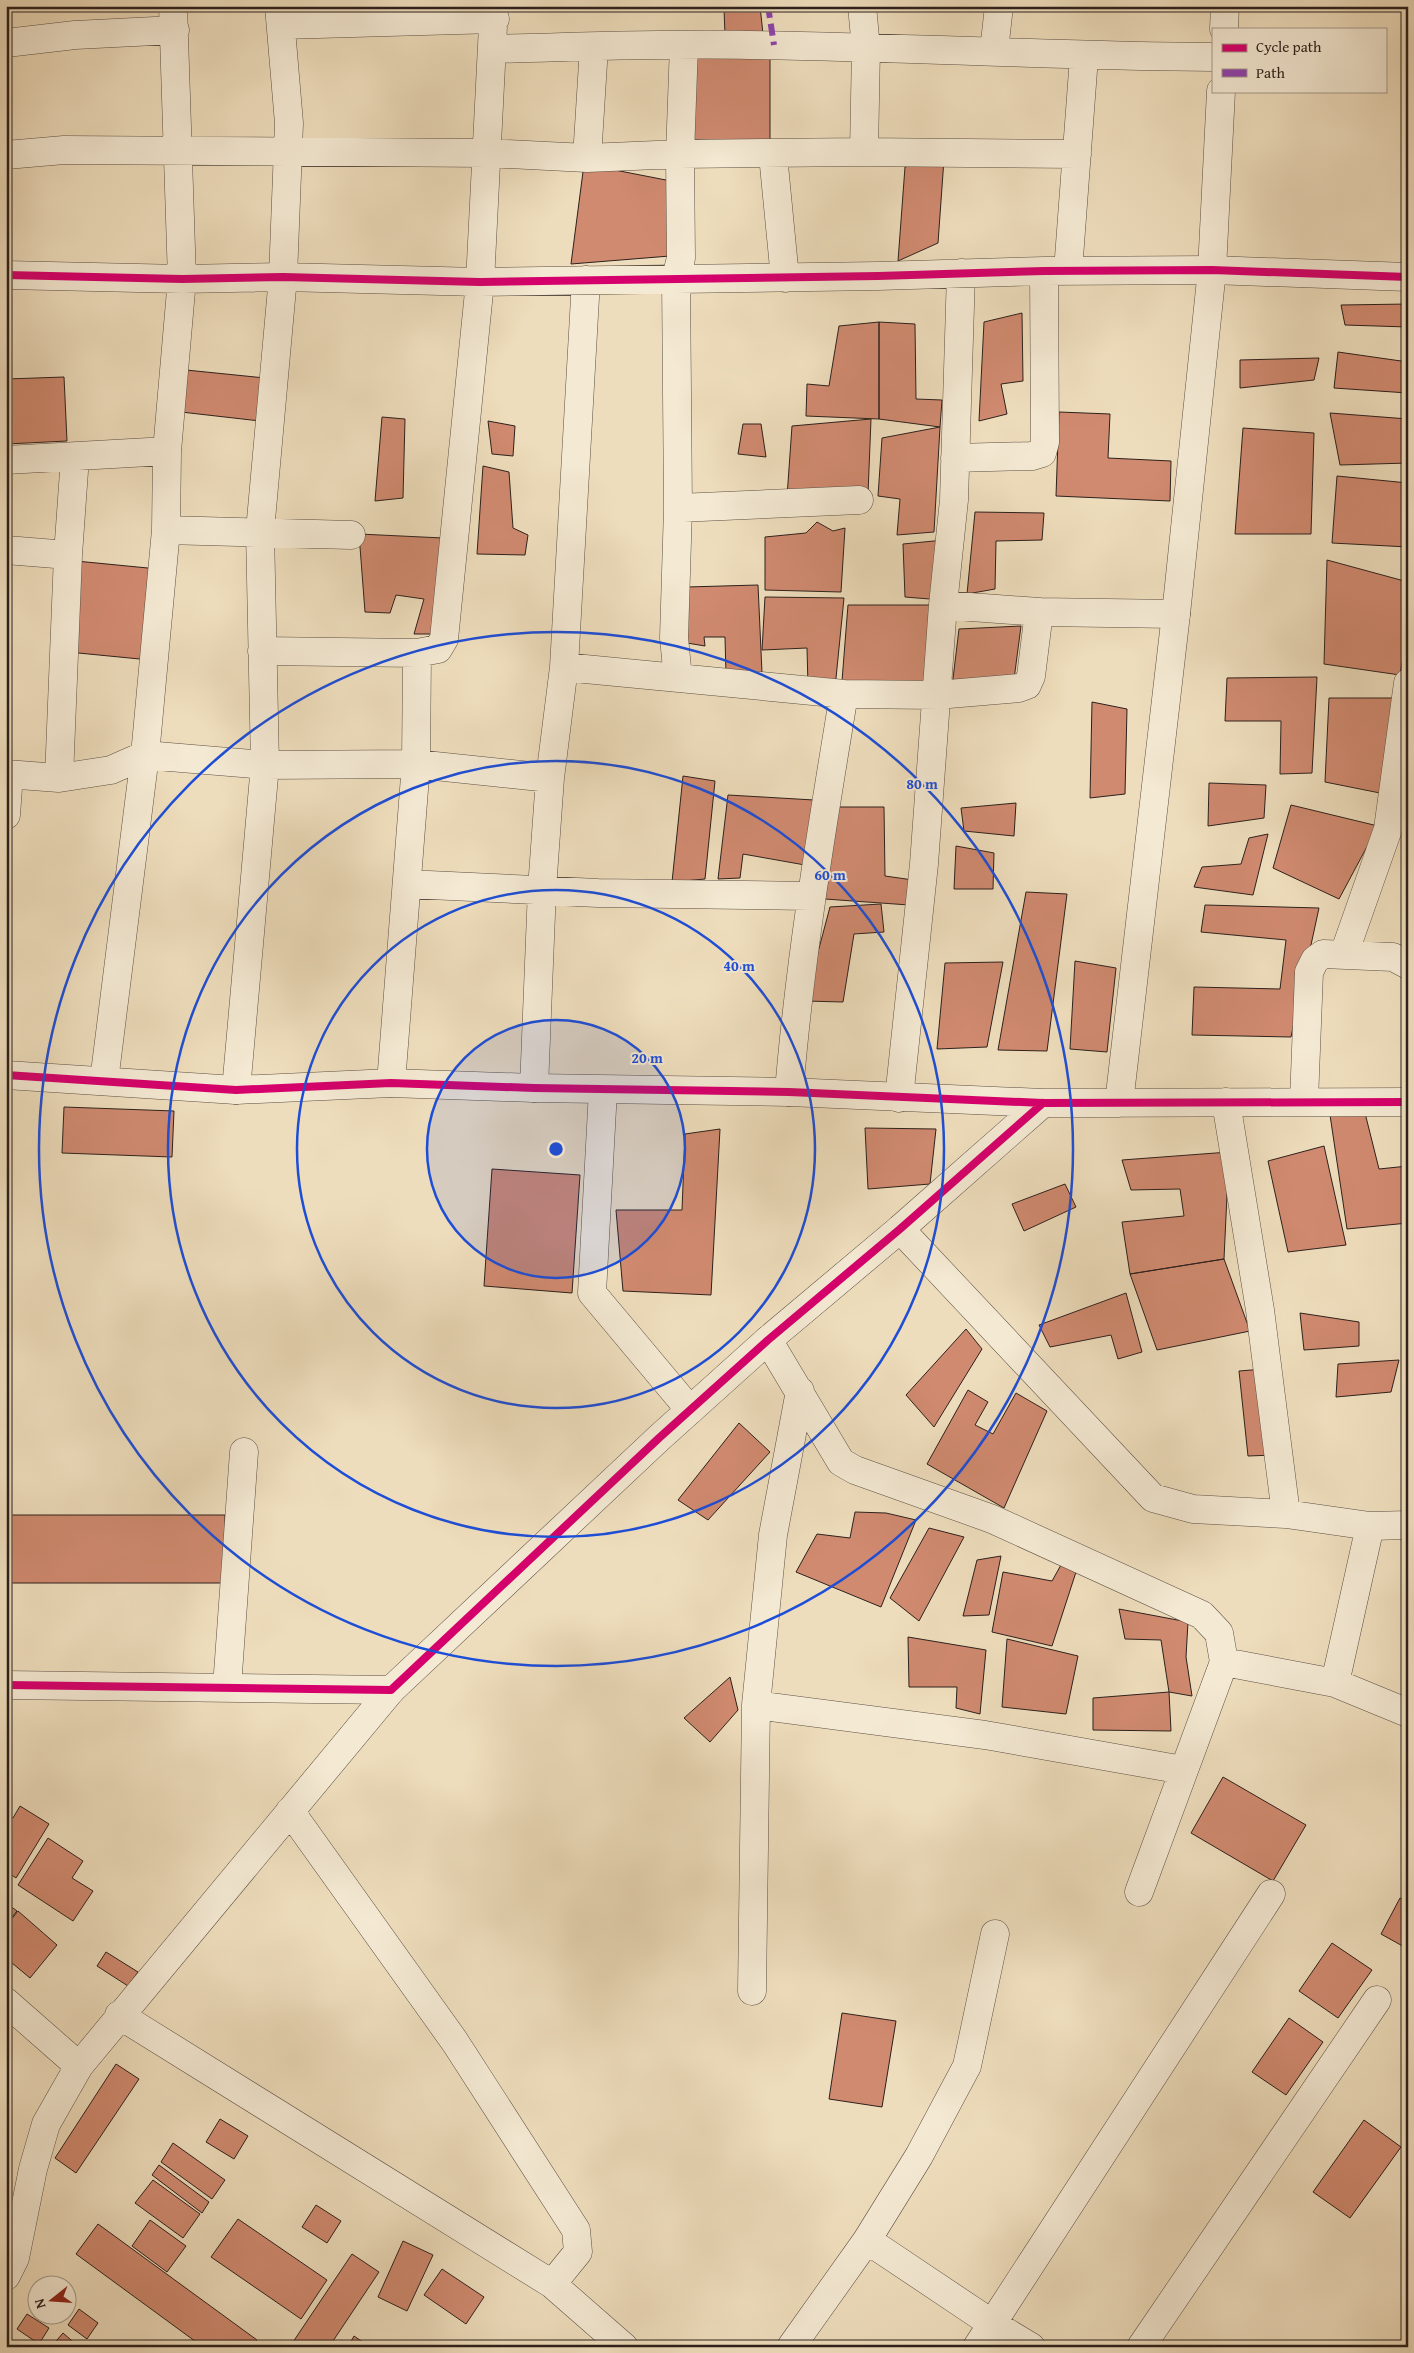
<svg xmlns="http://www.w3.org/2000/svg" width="1414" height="2353" font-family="'Gentium Book Plus',serif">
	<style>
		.building { fill: #d08a70; stroke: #2c201c }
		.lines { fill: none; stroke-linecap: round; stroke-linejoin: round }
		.minor-casing { stroke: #5c4f44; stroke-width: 29 }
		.tertiary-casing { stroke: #5c4f44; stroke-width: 29 }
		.minor { stroke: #f4e9d3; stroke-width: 28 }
		.tertiary { stroke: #f4e9d3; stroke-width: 28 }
		.quiet { stroke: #8e44ad; stroke-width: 6; stroke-dasharray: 12 6; stroke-linecap: butt }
		.cycleway-casing { stroke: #f4e9d3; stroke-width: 11 }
		.cycleway { stroke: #d6006c; stroke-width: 8 }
		.ring { fill: none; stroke: #1d4ed8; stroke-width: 2.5 }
		.centre { fill: #1d4ed8; stroke: #f4e9d3; stroke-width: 2.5 }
		.ring-label { font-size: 15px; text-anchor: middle; font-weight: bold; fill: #1d4ed8; stroke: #f4e9d3; stroke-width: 4; stroke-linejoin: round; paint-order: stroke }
	</style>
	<rect width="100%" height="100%" fill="#eeddbc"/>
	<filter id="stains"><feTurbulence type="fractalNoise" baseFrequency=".004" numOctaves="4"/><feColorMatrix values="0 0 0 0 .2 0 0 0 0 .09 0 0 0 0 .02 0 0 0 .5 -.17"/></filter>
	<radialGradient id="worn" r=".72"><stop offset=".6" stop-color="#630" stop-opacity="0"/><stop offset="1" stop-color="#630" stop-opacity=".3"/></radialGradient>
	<path class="building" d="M283,6h83l1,6 -82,7z
		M706,6h54l3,28 -38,1 -1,-26 -18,2z
		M689,49l81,9v86l-82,-5z
		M944,159l-6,84 -40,18 7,-94z
		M584,164l87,17 -1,75 -99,8z
		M1408,304v23l-63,-2 -4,-20z
		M1022,313l1,68 -22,3 6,30 -28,7 5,-99z
		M879,322l36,2 1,75 26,1 -2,27 -61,-8z
		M879,322v97l-73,-3 1,-32 22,2 10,-60z
		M1338,352l70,10v31l-74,-5z
		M1319,358l-5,22 -74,8v-28z
		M186,370l79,8 -5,43 -79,-9z
		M64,377l3,64 -61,3v-65z
		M1059,412l51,2 -2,44 63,3 -1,40 -114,-5z
		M1330,413l78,6v44l-68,2z
		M382,417l23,2 -2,79 -28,3z
		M871,419l-3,75 -81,3 5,-71z
		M488,421l27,5 -2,30 -21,-2z
		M743,424h18l5,33 -28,-3z
		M940,427l-6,105 -37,3 3,-36 -22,-3 4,-58z
		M1243,428l71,5 -3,101h-76z
		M483,466l26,6 4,56 15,7 -3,20 -48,-1z
		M1337,476l71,7v64l-76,-4z
		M975,512l69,1 -2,27 -46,1 -1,48 -28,5z
		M817,522l16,9 12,-3 -4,64 -76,-2v-53l41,-4z
		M359,534l84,4 -3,96h-26l10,-35 -28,-4 -6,18 -25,-1z
		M944,540l-2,60 -37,-3 -2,-53z
		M1327,560l81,22v45l-8,48 -76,-11z
		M76,561l82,8 -8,91 -82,-8z
		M758,585l4,88 -36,2 -1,-38h-21l1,9 -18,-3v-56z
		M765,597l79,1 -9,90 -27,-2 -1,-38 -45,2z
		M848,605h88l-12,81 -82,-5z
		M1021,626l-8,61h-61l7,-58z
		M1317,677l-5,96 -32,1 1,-53h-56l2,-43z
		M1329,698h68l-12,96 -60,-12z
		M1092,702l35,7 -2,85 -35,4z
		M683,776l32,5 -10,98 -33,3z
		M1209,783l57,2 -2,33 -56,8z
		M728,795l86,5 -9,65 -62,-11 -3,24 -22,1z
		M1016,803l-2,33 -50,-5 -3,-23z
		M1291,805l87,21 -39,73 -66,-31z
		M836,807h48l1,69 28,4 -4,25 -84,-6z
		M1268,834l-15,61 -59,-8 8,-20 39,-3 8,-26z
		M1408,845v10l-5,-1z
		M956,846l38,7 -1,36h-39z
		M1026,892l41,2 -20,157 -49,-1z
		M881,904l3,28 -30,2 -11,68 -38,-1 25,-94z
		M1205,905l114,3 -28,129 -99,-2 2,-48 86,2 6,-49 -85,-8z
		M1075,961l41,7 -9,84 -37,-3z
		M1003,962l-16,85 -50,2 8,-86z
		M64,1107l110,4 -2,46 -110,-4z
		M1364,1109l15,60 29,-3v57l-61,6 -17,-114z
		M865,1128l71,1 -6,55 -62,5z
		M720,1129l-9,166 -88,-4 -7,-81h66l3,-76z
		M1324,1146l22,99 -58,7 -20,-91z
		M1229,1152l-5,107 -94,15 -8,-52 62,-6 -4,-27 -49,1 -9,-30z
		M492,1169l88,6 -8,118 -88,-7z
		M1065,1184l11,23 -52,24 -12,-27z
		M1224,1259l26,72 -93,19 -27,-76z
		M1126,1293l16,59 -24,7 -7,-24 -61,12 -11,-22z
		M1300,1313l59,9v24l-55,4z
		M966,1329l16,20 -48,78 -28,-32z
		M1399,1360l-8,32 -55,5 2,-33z
		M1264,1369l10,86 -26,1 -9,-85z
		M968,1390l20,12 -13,23 18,9 23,-41 31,18 -43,97 -77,-44z
		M739,1423l31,29 -62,68 -30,-20z
		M855,1512l31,1 30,7 -35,87 -85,-35 21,-38 33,4z
		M6,1515h219v68h-219z
		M929,1528l35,9 -45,84 -29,-23z
		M1001,1556l-12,59 -26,1 14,-56z
		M1061,1565l15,7 -24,74 -60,-14 11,-60 49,9z
		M1119,1609l69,13 -2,35 6,39 -23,-4 -8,-52 -36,-1z
		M908,1637l78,13 -6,64 -24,-6 1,-21h-48z
		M1007,1639l71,17 -12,58 -64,-7z
		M730,1677l8,33 -28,32 -26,-24z
		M1169,1692l2,39 -78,-1v-32z
		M1223,1777l83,48 -33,56 -82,-48z
		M20,1806l29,18 -33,54 -10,-7v-57l7,4z
		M48,1838l35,23 -11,17 21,13 -20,30 -55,-36z
		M1400,1898l8,4v47l-27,-15z
		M6,1903l11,8 -11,13z
		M18,1911l39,34 -27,33 -24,-20v-32z
		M1332,1943l40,27 -34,48 -39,-27z
		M106,1952l32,20 -10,14 -31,-20z
		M842,2013l54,8 -14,86 -53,-8z
		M1289,2018l34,24 -37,53 -34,-23z
		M116,2064l23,15 -63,94 -21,-15z
		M220,2119l28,17 -14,23 -28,-17z
		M1364,2120l37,27 -51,71 -37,-26z
		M173,2143l52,37 -13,19 -51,-37z
		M159,2165l50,37 -7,11 -50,-38z
		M153,2180l47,34 -17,24 -48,-35z
		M316,2205l25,16 -14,22 -25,-16z
		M238,2219l89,61 -26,39 -90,-62z
		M150,2220l36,26 -19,26 -35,-26z
		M98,2224l159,116 -5,7h-49l-127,-93z
		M403,2241l30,14 -26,56 -29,-14z
		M352,2254l27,18 -50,75h-30l-6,-5z
		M442,2269l42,28 -18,27 -42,-29z
		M79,2309l19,14 -11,16 -19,-14z
		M27,2314l22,14 -10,16 -22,-15z
		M63,2333l16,14h-28z
		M354,2336l16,11h-22z
		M381,2341l9,6h-12z"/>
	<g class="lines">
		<g class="minor-casing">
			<path id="minor" d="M173,6l9,273 -15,172 -1,79 185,5
				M862,6l4,42 -2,104
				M282,25l213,-6
				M6,43l69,-8 100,-5
				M493,49c85,-2 171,-6 256,-4 155,2 309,11 464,12
				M994,51l5,-45
				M6,155l58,-5 423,3 100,5 93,-4 184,-2 213,2
				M773,155l12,123
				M587,158l7,-111
				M1068,271l16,-214
				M6,275l176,4 101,-2 197,5 398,-6 166,-5 168,-1 196,7
				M955,458l77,-2 10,-3 3,-11 -1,-171
				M6,460l161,-9
				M678,508l181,-8
				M6,550l62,5
				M943,605l96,7 137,2
				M262,651l155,2 21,-4 6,-10 36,-357 14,-276
				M564,667l280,27 93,1 82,-7 8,-3 4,-9 8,-64
				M678,678l-4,-40 4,-130 -2,-230 5,-20 -1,-104 4,-109
				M6,774l53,4 52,-8 34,-15 120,10 151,-1 134,14
				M59,778l9,-223 7,-98
				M6,815l3,-41
				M407,884l191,9 212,3
				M1344,954l44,-125 20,-146
				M104,1081l41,-326 21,-225
				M391,1083l25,-319 1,-111
				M534,1088l8,-199 8,-111 14,-111 22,-387
				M236,1090l29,-325 -5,-234 23,-254 6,-154 -10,-117
				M603,1090l-11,203 98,117
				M789,1092c11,-135 33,-265 55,-398
				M899,1098l25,-234 19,-259 11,-105 7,-227
				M1304,1101l5,-129 6,-12 8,-6 70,3 15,8
				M1226,1102l34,208 26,204
				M900,1229l253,269 40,11 93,5 84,12 38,-1
				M768,1340l73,122 14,8 137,49 210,96 17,18 5,29 -85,230
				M1224,1662l111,21 73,30
				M1335,1683l35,-157
				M227,1687l17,-235
				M756,1705l229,30 198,35
				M290,1811l165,231 121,188 2,22 -26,32
				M752,1991l4,-286 17,-170 27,-144
				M6,2002l73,64
				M119,2015l433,269 72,63
				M867,2240l124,83 40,24
				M6,2276l9,-18 18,-89 13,-45 33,-58 312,-376
				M791,2347l76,-107 52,-84 48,-90 28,-132
				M977,2347l294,-453
				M1141,2347l236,-347"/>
		</g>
		<g class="tertiary-casing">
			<path id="tertiary" d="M1224,29l1,-23
				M6,1075l230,15 155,-7 143,5 255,4 254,11 365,-1
				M1119,1103l57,-489 36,-344 9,-179
				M6,1685l385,5 268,-252 109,-98 132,-111 143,-126"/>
		</g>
		<use href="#minor" class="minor"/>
		<use href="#tertiary" class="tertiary"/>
		<path class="quiet" d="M768,6l6,39"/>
		<g class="cycleway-casing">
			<path id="cycleway" d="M6,275l176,4 101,-2 197,5 398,-6 166,-5 168,-1 196,7
				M6,1075l230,15 155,-7 143,5 255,4 254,11 365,-1
				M6,1685l385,5 268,-252 109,-98 132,-111 143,-126"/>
		</g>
		<use href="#cycleway" class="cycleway"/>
	</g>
	<circle cx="556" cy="1149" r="129" fill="#1d4ed8" fill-opacity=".12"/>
	<g class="ring">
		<circle cx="556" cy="1149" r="129"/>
		<circle cx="556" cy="1149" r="259"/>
		<circle cx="556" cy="1149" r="388"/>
		<circle cx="556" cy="1149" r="517"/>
	</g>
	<circle cx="556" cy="1149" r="8" class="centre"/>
	<g class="ring-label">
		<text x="922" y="789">80 m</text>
		<text x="830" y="880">60 m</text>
		<text x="739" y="971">40 m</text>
		<text x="647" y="1063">20 m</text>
	</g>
	<rect width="1414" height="2353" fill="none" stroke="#eeddbc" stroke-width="25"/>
	<rect x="8" y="8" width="1399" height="2338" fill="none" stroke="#2c201c" stroke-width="2.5"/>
	<rect x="12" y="12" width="1389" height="2328" fill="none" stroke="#2c201c"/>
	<rect x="1212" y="28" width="175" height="65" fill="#f4e9d3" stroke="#a4998a"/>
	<rect x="1222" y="44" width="25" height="8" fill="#d6006c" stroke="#a4998a"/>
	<text x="1256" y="52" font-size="15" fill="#2c201c">Cycle path</text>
	<rect x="1222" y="69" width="25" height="8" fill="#8e44ad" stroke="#a4998a"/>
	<text x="1256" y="78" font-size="15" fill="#2c201c">Path</text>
	<g transform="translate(52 2300) rotate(253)"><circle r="24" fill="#f4e9d3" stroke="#a4998a"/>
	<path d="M0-4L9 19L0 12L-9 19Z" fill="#8f2418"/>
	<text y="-8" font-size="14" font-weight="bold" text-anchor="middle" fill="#2c201c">N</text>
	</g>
	<rect width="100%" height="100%" filter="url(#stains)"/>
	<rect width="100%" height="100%" fill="url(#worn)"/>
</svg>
